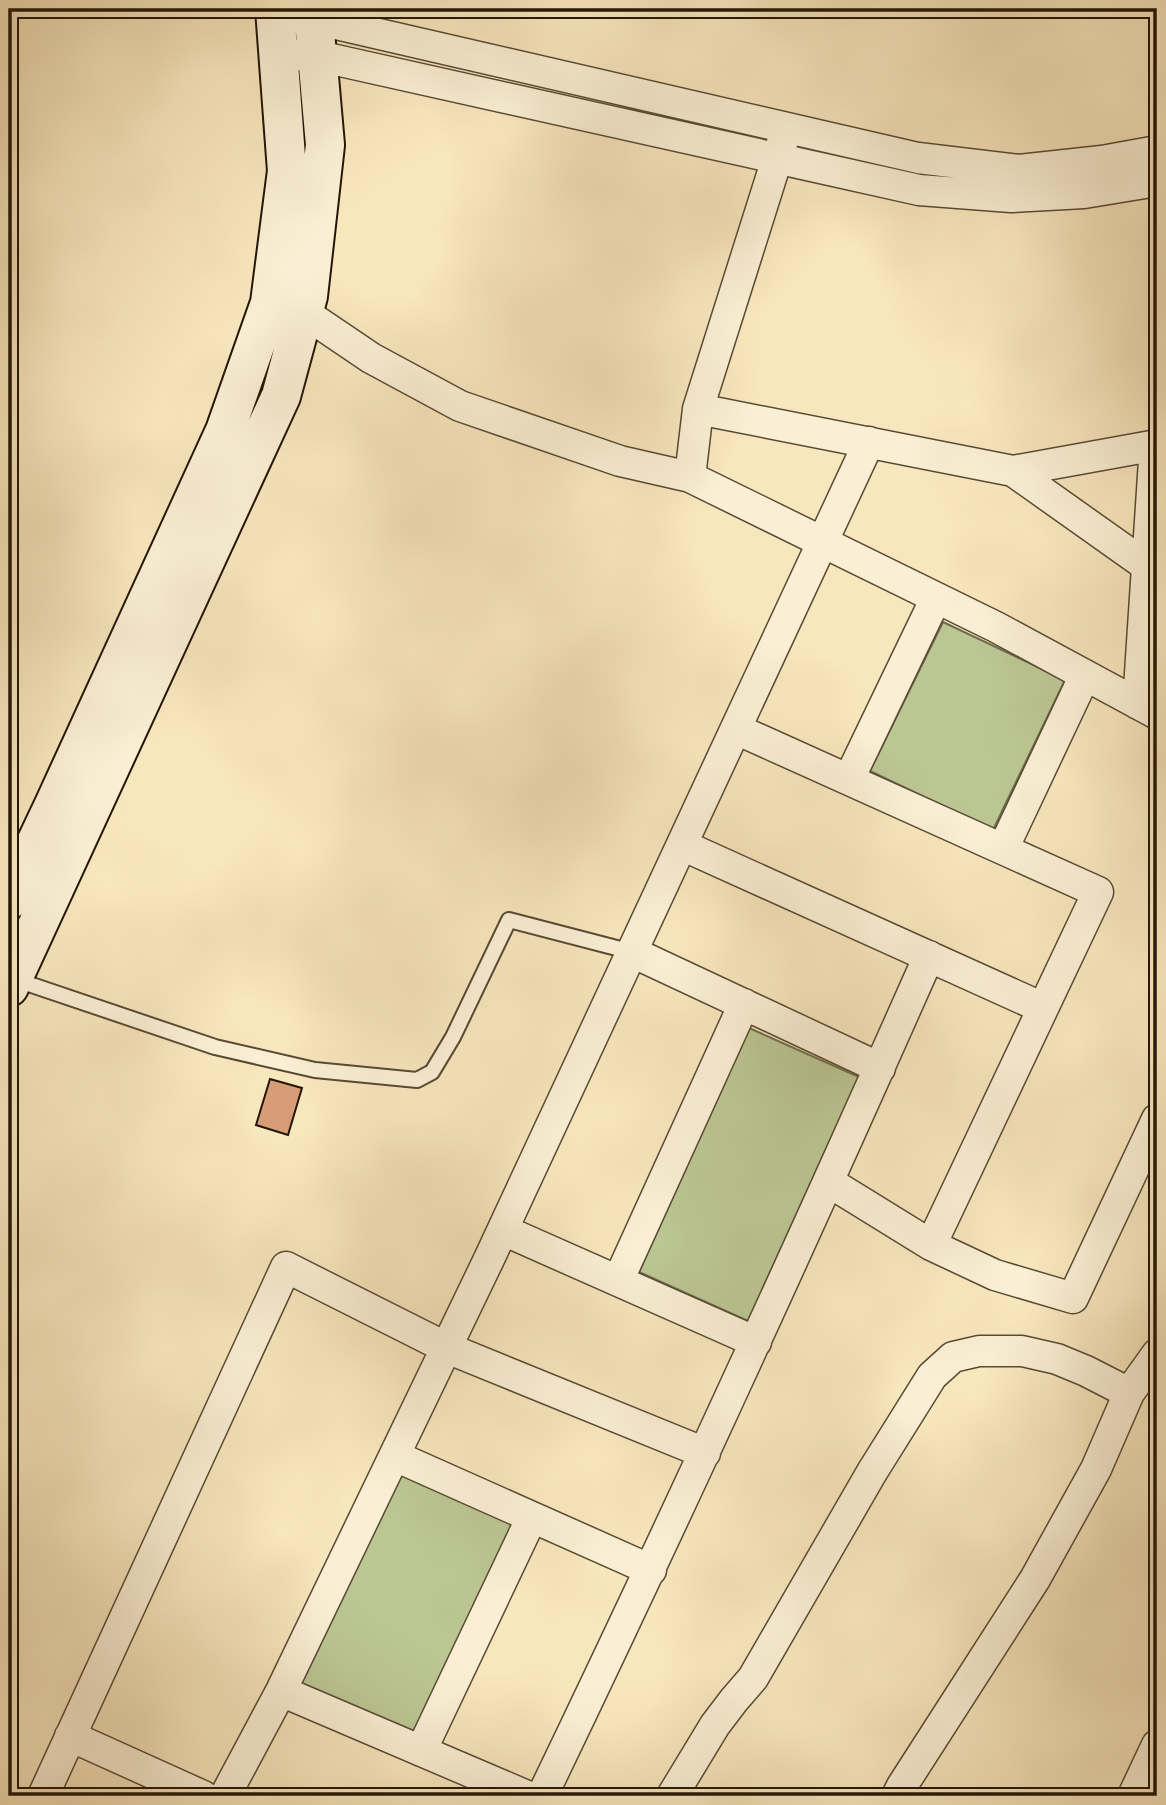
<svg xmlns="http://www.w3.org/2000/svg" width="1166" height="1805" font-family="'Gentium Book Plus',serif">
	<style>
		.green { fill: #bbc693; stroke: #6f6e4c; stroke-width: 2 }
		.building { fill: #d79d78; stroke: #231606; stroke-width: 2 }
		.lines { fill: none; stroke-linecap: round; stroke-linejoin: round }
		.lane-casing { stroke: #584a34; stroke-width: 18 }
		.street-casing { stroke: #584a34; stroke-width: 33 }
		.secondary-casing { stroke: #231606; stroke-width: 42 }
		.lane { stroke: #faefd4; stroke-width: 14 }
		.street { stroke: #faefd4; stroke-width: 30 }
		.secondary { stroke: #faefd4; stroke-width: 38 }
	</style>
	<rect width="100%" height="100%" fill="#f8e6bd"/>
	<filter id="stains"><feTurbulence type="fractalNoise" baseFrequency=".00286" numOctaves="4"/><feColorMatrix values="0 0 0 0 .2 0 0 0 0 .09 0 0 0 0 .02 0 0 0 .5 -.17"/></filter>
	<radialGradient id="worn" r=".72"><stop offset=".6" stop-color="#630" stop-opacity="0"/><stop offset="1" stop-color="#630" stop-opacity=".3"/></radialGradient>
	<path class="green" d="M943,622l122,58 -72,150 -123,-59z
		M749,1028l110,49 -111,244 -109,-49z
		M400,1468l114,53 -100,214 -114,-52z"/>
	<path class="building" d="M270,1079l32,9 -14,47 -32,-10z"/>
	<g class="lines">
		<g class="lane-casing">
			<path id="lane" d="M14,979l201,68 100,23 102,10 15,-8 21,-35 56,-117 123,32"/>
		</g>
		<g class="street-casing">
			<path id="street" d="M294,18l20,1 604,139 101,12 83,-9 55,-10
				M299,55l19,1 601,134 92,7 73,-4 73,-12
				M783,140l-85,269 -8,68 306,150 161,87
				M303,312l68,46 89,48 160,55 70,16
				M698,409l315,62 144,-26
				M1013,471l134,95
				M1138,704l17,-259
				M736,729l362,163 -167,353
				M849,779l87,-181
				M682,845l361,163
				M1003,849l82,-174
				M632,952l248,116
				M829,1182l102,63 64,30 78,23 84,-179
				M503,1230l253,112
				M618,1281l126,-277
				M395,1456l256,114
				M281,1691l246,105
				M70,1736l133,60
				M421,1751l111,-234
				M43,1796l243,-529 161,81 258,105
				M225,1796l56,-105 208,-432 380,-817
				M542,1796c134,-278 262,-558 387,-840
				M672,1796l43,-71 19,-25 19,-22 119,-206 60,-96 21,-19 26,-6h43l35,8 29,12 43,22
				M897,1796l5,-10 133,-207 61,-110 33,-76 28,-39
				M1133,1796l24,-51"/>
		</g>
		<g class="secondary-casing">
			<path id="secondary" d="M9,900l45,-95 171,-374 45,-128 17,-132 -12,-162
				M9,987l272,-591 27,-100 17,-151 -12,-136"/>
		</g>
		<use href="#lane" class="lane"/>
		<use href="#street" class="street"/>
		<use href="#secondary" class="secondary"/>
	</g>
	<rect width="1166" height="1805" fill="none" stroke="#f8e6bd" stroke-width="35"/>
	<rect x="10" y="10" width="1145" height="1784" fill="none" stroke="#231606" stroke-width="3.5"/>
	<rect x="18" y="18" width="1131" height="1770" fill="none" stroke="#231606" stroke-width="2"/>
	<rect width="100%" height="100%" filter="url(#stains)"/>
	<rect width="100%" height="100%" fill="url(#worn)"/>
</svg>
